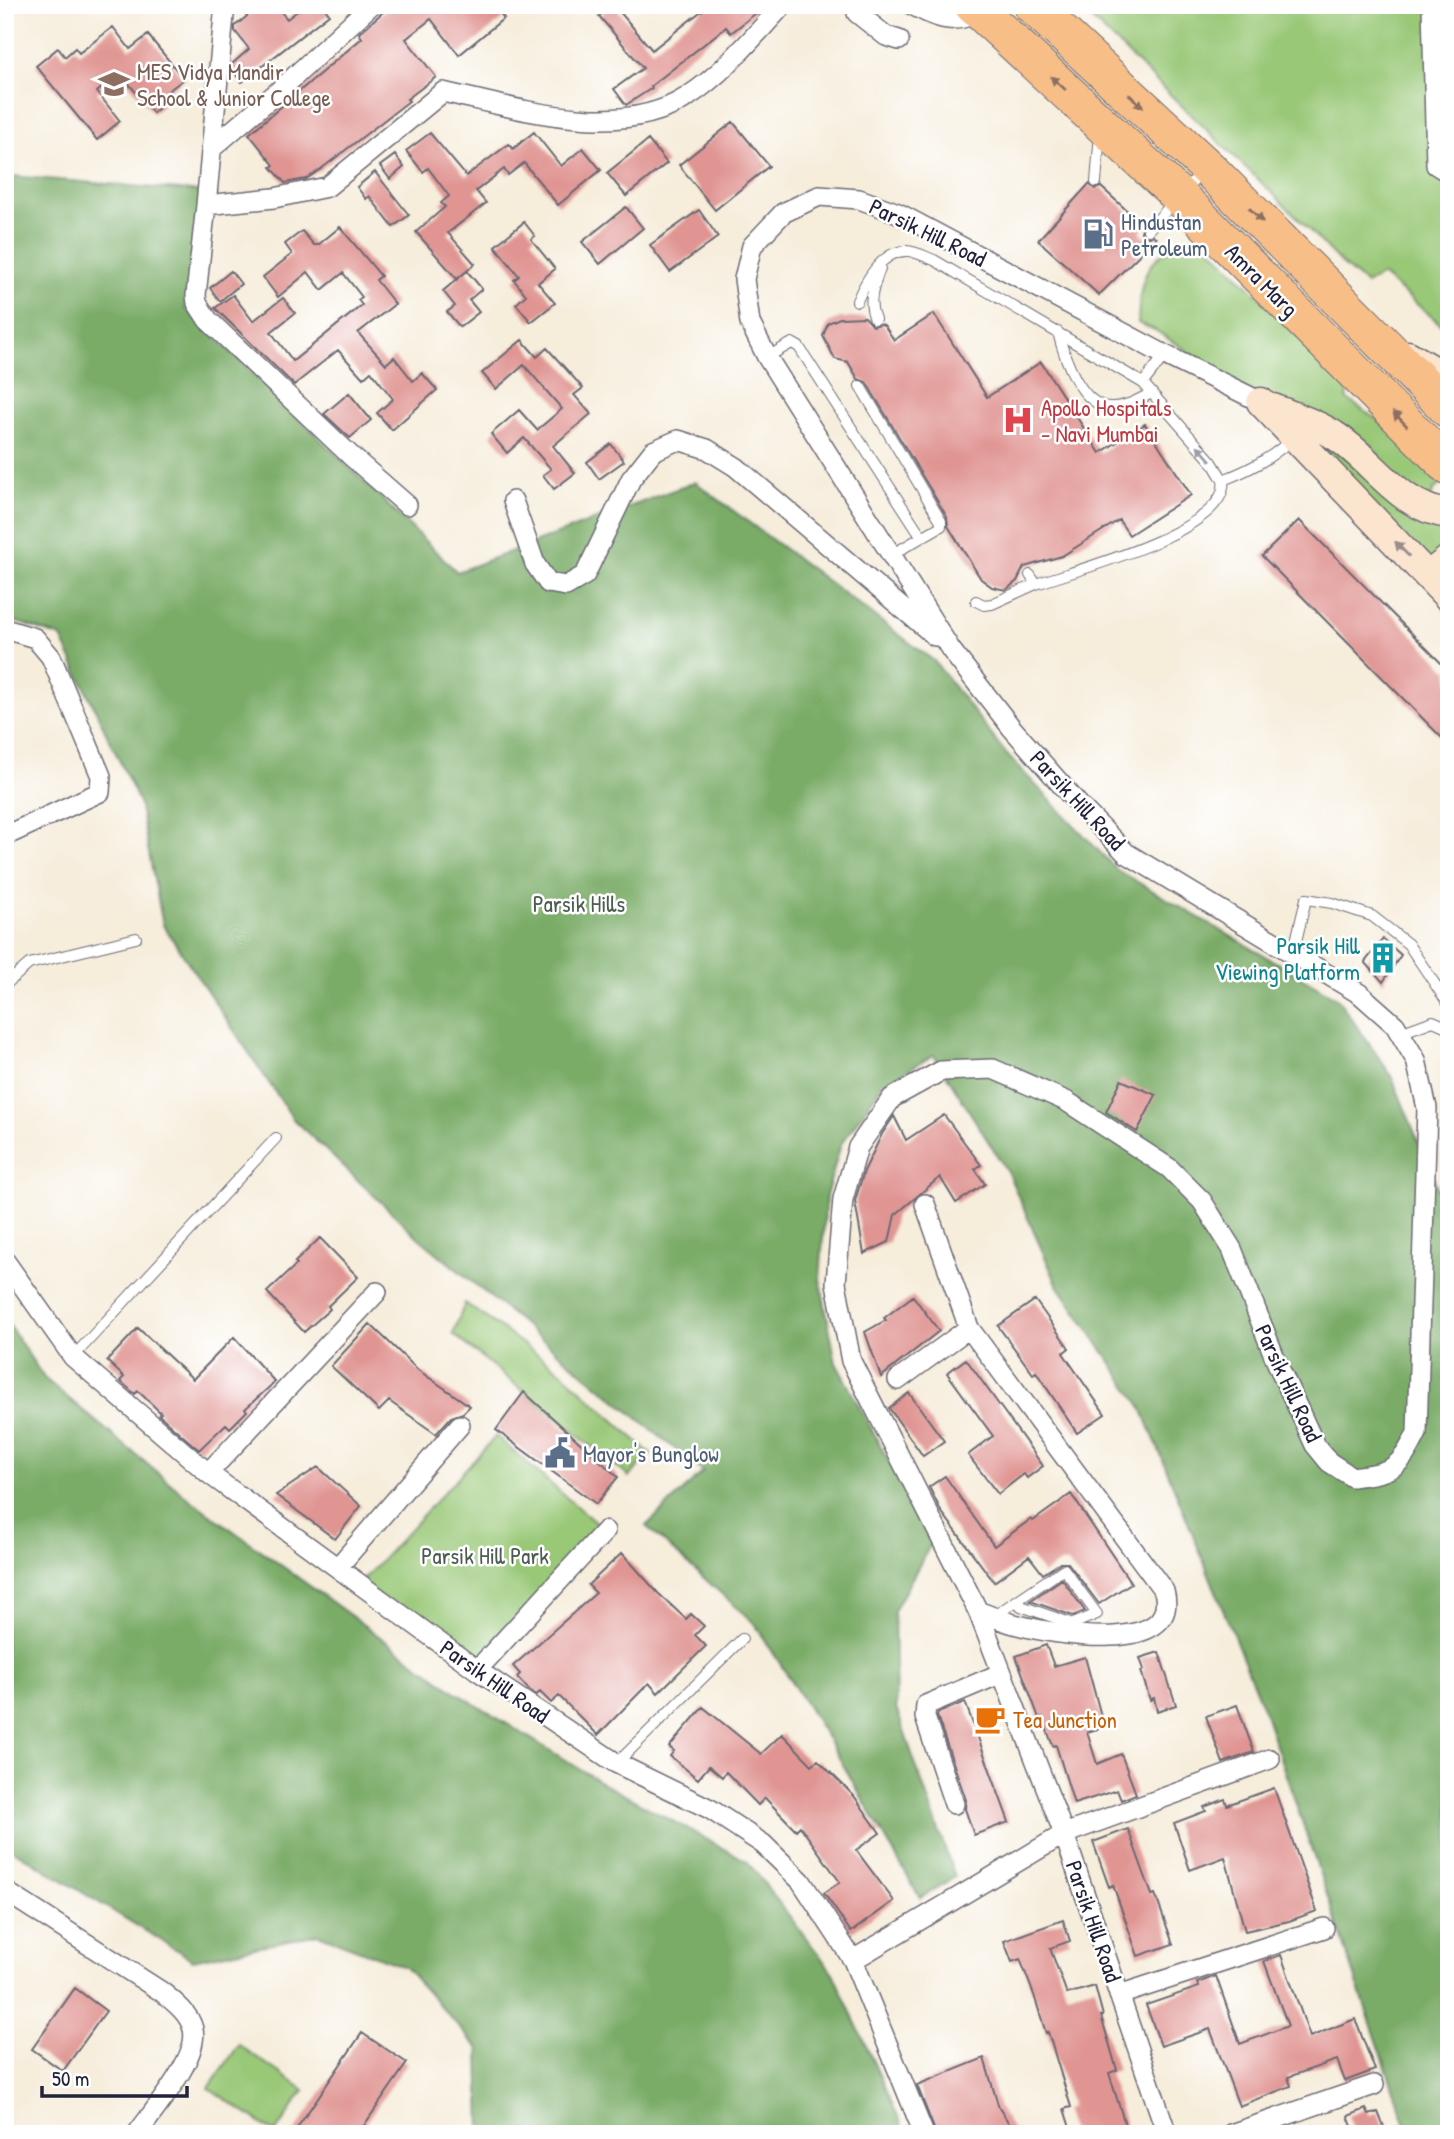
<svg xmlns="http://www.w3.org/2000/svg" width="1454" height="2139" font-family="'Patrick Hand',sans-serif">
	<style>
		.green { fill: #99c877; stroke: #5e7559; stroke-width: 2 }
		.forest { fill: #7aac68; stroke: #4e6752; stroke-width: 2 }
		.building { fill: #e09593 }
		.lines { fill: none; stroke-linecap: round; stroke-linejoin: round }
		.lane-casing { stroke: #6c6973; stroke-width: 12 }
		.street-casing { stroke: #6c6973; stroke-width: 22 }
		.secondary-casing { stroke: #6c6973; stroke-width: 31 }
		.highway-casing { stroke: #6c6973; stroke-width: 39 }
		.lane { stroke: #fff; stroke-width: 10 }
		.street { stroke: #fff; stroke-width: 19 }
		.secondary { stroke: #fce5cf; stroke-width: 28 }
		.highway { stroke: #f7be88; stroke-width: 37 }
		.oneway { fill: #8c7062 }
		.oneway2 { fill: #9c9ca7 }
		.oneway3 { fill: #9a8d8c }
		.labels { text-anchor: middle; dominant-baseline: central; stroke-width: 5; stroke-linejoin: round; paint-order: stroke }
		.education-label { font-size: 23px; fill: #785e54; stroke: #fff; text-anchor: start }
		.service-label { font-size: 23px; fill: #4e5e75; stroke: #fff; text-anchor: start }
		.street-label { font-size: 23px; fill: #22223b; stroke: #fff }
		.health-label { font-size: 23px; fill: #be3a42; stroke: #fff; text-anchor: start }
		.park-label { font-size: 23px; fill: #4c5c50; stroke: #fff }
		.culture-label { font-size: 23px; fill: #0d838f; stroke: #fff; text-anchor: end }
		.food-label { font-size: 23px; fill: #c56008; stroke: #fff; text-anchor: start }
	</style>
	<rect width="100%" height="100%" fill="#fff"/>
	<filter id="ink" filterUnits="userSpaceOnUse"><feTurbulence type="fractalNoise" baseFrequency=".0143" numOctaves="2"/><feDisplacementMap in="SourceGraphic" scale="14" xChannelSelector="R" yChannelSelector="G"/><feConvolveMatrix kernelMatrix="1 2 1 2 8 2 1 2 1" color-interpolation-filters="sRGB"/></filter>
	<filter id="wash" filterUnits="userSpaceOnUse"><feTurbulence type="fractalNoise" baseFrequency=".00686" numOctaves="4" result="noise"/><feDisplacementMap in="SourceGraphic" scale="28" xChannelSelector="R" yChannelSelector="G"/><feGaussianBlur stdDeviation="1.57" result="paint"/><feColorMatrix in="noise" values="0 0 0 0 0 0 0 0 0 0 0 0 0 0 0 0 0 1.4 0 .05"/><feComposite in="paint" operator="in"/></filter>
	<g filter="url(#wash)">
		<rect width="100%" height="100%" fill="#f6eddb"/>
		<path class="green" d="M1077,5h372v326l-67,-56 -16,9 -25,-21 -44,-46z
			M1199,236l150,152 -2,11 102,70v8l-14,12 -11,19 -269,-178 -17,-7c2,-52 10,-70 61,-87z
			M1300,434l24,7 125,82v24l-20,17z
			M465,1303l93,66 93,85 -22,23 -176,-143z
			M496,1436l109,95 -128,139 -117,-87z
			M239,2045l65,45 -29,43 -66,-45z"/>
		<path class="forest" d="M10,176l206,17 -31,115 272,264 238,-90 239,179 74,95 109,114 220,128 54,77 58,141v918h-40l-146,-426 -122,-302 -84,-122 -49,-111 -74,-118 -51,29 -42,60 -15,52 -6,83 16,84 96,179 -38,69 2,97 59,169 -35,21 -86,-149 -79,-125 -109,-98 57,-54 -283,-233 -126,-119 -131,-195 -24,-123 -78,-165 -56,-19v-438z
			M5,1319l39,59 144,120 271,196 145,90 143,77 86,112 73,161h-425l-2,-85 -74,-82 -87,-33 -125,26 -188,-115z"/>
		<g id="blocks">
			<path class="building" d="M261,5h14l12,14 18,-14h17l7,9 -87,68 -11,-13 1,-5 17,-15 -14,-18v-5z
				M391,5h102l11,13 -45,37 -28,-36 -25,20 30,38 -29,22 2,2 -88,68 -15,10 -21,4 -14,-16 3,-2 -25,-31 113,-96 -3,-5z
				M612,5h2l38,45 57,-45h57l-35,28 -5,-6 -75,59 1,2 -26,17 -12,-16 29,-21 -44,-52z
				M113,27l17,22 18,-14 36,44 -16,12 5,5 -20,17 -33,-40 -23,19 23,29 -23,19 -61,-74 22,-18 7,9 10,-9 4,5z
				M733,122l36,44 -54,44 -36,-45z
				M534,132l27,34 22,-18 18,22 -43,35 -34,-42 -16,12 -4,-6 -28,22 10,12 -38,30 27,31 -18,15 -41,-47 29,-25 -4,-4 8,-7 -21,-28 -5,4 -17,-21 24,-18 36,43 43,-32 4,5z
				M648,140l19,23 -41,33 -19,-23z
				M395,155l9,12 -14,12 -10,-13z
				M375,172l34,43 -16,12 -24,-31 -3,3 -9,-12z
				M1089,184l6,5 6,-2 42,38 -2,7 2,4 7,1 3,-2 3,3 -57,57 -61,-55z
				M626,207l17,21 -43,36 -18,-22z
				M699,210l19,27 -48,35 -20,-27z
				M524,222l11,14 -4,3 24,30 -17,14 17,20 -24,19 -15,-18 10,-9 -12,-15 5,-4 -24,-30z
				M340,227l41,49 -5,4 19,24 -37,29 28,31 8,-7 19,24 9,-8 15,17 -45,40 -15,-17 16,-14 -22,-28 -8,7 -25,-28 -44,35 -79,-77 18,-13 20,26 30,-23 12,15 -24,19 22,29 69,-56 -4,-5 4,-3 -19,-24 -21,17 -14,-18 -30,25 -15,-20 29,-23 -7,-10 17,-13 12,14h4z
				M231,271l10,13 -21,17 -10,-13z
				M467,271l15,18 -13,11 10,12 -19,15 -13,-15 8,-6 -12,-15z
				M934,314l53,83 54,-35 59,91 45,-29 46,71 -62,40 -10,-15 -57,36 -38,11 -7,14 -11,9 -14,-3 -11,-8 -33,-53 -1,-9 -81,-135 -8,-3 -10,-17 -13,-3 -12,-23 5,-13 12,-5 25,-1 8,9 8,-2 3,1 10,15z
				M522,340l15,17 10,-9 36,40 -9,7 17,19 -38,32 22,27 -21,16 -11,-14 8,-6 -27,-31 -17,15 -16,-19 28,-24 18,20 25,-21 -38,-44 -28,24 -14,-16z
				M349,393l22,27 -21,18 -26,-24z
				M611,444l13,17 -25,18 -12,-17z
				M1299,520l150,151v74l-187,-189z
				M1383,939l18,16 -18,27 -18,-20z
				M1121,1080l35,15 -19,37 -31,-20z
				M944,1115l37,50 -6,4 10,15 -29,19 -16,-26 -45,38 -6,27 -25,12 -9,-53 9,-30 18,-37 12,-18 12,24z
				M320,1238l38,39 -30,29 2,3 -26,23 -37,-40 30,-28 -2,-2z
				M913,1296l26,35 -58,46 -16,-45 21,-12 -2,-2z
				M1035,1300l34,48 -6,5 42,61 -28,19 -41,-61 -3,2 -35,-48z
				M370,1324l48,46 52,36 -7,7 -12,4 -15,17 -47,-33 -10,10 -48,-45z
				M138,1328l55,51 41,-42 41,45 -30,27 2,2 -17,17 -4,-4 -27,26 -40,-35 2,-2 -23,-22 -3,3 -15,-13 4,-4 -17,-16z
				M966,1359l77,107 -16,12 -3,-4 -26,20 -30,-39 25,-19 -46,-63z
				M524,1392l94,85 -22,27 -100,-74z
				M909,1393l35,48 -21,15 -34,-48z
				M318,1467l43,39 -26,33 -59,-44z
				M945,1476l49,70 37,-27 2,2 38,-27 60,89 -32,21 -31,-41h-8l-17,11 -14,-18 -35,26 -53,-71 -12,-24z
				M622,1553l36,40 28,26 5,-5 13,12 -9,9 11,11 -48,47 -9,-10 -51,52 -39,-39 -8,7 -11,-11 -4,3 -6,-4 -13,-14 3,-3 -7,-8 83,-73 -8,-8z
				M1062,1579l23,32 -12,5 -43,-15z
				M1046,1645l8,21 31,-9 19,70 -17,5 10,32 24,-10 15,40 -15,6 -4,-10 -43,14 -18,-59 -3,1 -11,-29 -3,1 -23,-62z
				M1159,1652l17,53 -19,6 -3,-13 -4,2 -9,-29 3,-1 -4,-12z
				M965,1702l44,120 -35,13 -9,-26 1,-9 -29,-84 1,-3z
				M1237,1705l17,47 -31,11 -17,-47z
				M703,1707l58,47 21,-20 30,31 6,-5 36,36 26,37 -24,17 38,51 -43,31 -27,-39 16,-11 -40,-56 -4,4 -31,-32 -7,7 -32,-33 -4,5 -13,-11 -11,13 -28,-23 4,-5 -5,-4z
				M1274,1788l43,123 -28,10 -44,10 -20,-74 -35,13 -16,-47 32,-12 -2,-4 21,-8 2,6z
				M1128,1829l24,66 3,-1 18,50 -35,12 -25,-71 -4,2 -16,-45z
				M1063,1920l7,21 -20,7 17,46 28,-8 8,30h-2l16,54 -8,3 19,61h-56l-8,-25 7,-2 -23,-75 -2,1 -12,-38 -14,-36 -8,3 -8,-21z
				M1281,1955l29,82 45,-18 20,51 -30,11 -8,-21 -49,17 3,9 -52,20 -29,-77 -49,17 -15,-41 53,-18 -2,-4 19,-7 24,68 48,-18 -24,-65z
				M75,1988l31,23 -43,60 -31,-22z
				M362,2033l45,30 -49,71h-65z
				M984,2058l15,50 17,26h-80l-19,-49z
				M1366,2109l3,6 9,-3 9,22h-32l-7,-18z"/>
		</g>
	</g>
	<g filter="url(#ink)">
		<use href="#blocks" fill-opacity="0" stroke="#6c6973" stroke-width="2"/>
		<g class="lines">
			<g class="lane-casing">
				<path id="lane" d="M1096,182l4,-49
					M1148,230l54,-58
					M857,301c8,-19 25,-51 50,-50 8,0 19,6 27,9l209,123 69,79 11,18c28,-11 49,-22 71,-43
					M875,319c-8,-18 -1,-33 5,-51
					M1058,332c6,25 23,75 53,75 14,1 28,-8 41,-14
					M767,357l25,-14 7,4 123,190
					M1143,383l22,-28
					M860,386l81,135v5l-50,29
					M1030,575l6,9c37,-13 196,-54 187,-104
					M976,601l8,4 8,-1 44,-20
					M1293,954l13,-55 26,4 40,13 36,28 41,61
					M5,985l24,-21 107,-26
					M1400,1033l33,-12 16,7
					M73,1357l203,-219
					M994,1616l70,-47 33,45 -24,10 -52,-18 -4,-5
					M617,1763l125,-124"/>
			</g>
			<g class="street-casing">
				<path id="street" d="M225,5l-19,200 68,-7 53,-11 116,-95c73,16 177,49 244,5 37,-24 66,-60 96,-92
					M856,5l1,8 29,23 13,4
					M912,5c25,13 45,23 70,3
					M1432,5l4,160 13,8
					M211,149l70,-60 90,-84
					M206,205l-10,90 1,8 11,17 143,136 56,49
					M513,501l22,63 13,19 18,3 19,-11 46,-96 22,-28 25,-11 29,9 29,18 199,169
					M5,629l30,9 16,19 50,119 -1,16 -95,44
					M925,1204l44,124
					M5,1261l68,96 135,116 269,197 139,93 94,46 53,35 38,37 52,79 71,174
					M898,1380l71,-52 195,263c18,66 -112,43 -146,34 -13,-3 -27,-9 -40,-14
					M208,1473l169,-181
					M338,1567l122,-142
					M477,1670l128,-139
					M954,1804l-29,-87 1,-12 76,-32
					M5,1891l157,101c12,10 27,21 31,37 7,28 -40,82 -56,105
					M853,1960l211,-126 206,-75
					M1119,1995l205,-67
					M1167,2134l-103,-300 -86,-223 -127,-250 -15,-78 7,-84 15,-52 34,-49 49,-27 52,-2 73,32 103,67 33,33 30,48 45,114 38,82 14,17 23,15c40,-5 47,-7 65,-44l10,-325 -11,-48 -21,-35 -35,-31 -234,-141 -47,-48 -68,-78 -60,-77 -184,-293 -17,-34 -6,-44 8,-33 31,-33 36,-17 40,3 39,14 267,142 96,47
					M1231,2134l143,-49"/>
			</g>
			<g class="secondary-casing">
				<path id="secondary" d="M1408,355l41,24
					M1261,402l188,196
					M1273,408c20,8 43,15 61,27 40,25 64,73 115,79
					M1428,576l21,-17"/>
			</g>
			<g class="highway-casing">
				<path id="highway" d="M973,5l206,191 270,271
					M1032,5l175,162 242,243"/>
			</g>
			<use href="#lane" class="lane"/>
			<use href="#street" class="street"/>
			<use href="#secondary" class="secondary"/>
			<use href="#highway" class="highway"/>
		</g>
		<defs><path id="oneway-solid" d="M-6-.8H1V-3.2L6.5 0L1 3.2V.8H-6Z" transform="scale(1.75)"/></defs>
		<g class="oneway">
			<use href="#oneway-solid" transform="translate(1058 83) rotate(-138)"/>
			<use href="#oneway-solid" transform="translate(1136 101) rotate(43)"/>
			<use href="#oneway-solid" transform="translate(1256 215) rotate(45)"/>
			<use href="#oneway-solid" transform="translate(1400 419) rotate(-135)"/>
		</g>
		<use class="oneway2" href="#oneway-solid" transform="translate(1204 453) rotate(-131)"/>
		<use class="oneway3" href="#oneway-solid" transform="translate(1402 549) rotate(-134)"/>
	</g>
	<defs>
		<g id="school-bare" transform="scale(2.415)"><path d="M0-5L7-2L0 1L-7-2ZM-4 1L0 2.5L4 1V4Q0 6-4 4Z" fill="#8d6e63" stroke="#fff" stroke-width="2.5" paint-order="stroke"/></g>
		<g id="fuel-bare" transform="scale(2.415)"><path d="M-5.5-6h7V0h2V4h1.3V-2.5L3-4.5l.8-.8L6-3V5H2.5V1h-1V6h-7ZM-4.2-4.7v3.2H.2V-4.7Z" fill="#5c6f8a" stroke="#fff" stroke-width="2.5" paint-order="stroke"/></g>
		<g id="hospital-bare" transform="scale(2.415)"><path d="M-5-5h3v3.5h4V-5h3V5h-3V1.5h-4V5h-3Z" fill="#e0444e" stroke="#fff" stroke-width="2.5" paint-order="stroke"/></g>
		<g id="building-bare" transform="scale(2.415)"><path d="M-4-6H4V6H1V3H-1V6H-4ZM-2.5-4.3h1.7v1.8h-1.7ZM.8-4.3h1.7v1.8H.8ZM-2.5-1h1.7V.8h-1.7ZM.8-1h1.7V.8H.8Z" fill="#0f9aa8" stroke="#fff" stroke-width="2.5" paint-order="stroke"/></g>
		<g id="civic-bare" transform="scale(2.415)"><path d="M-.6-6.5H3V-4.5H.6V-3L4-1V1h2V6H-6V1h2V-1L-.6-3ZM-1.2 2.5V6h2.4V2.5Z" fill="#5c6f8a" stroke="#fff" stroke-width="2.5" paint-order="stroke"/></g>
		<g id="cafe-bare" transform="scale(2.415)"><path d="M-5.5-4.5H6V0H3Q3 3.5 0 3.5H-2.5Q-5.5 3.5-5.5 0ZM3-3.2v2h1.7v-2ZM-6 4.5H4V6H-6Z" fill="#e8710a" stroke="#fff" stroke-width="2.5" paint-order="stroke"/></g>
	</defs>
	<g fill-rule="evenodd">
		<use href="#school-bare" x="114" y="84"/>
		<use href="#fuel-bare" x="1098" y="234"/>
		<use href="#hospital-bare" x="1018" y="420"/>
		<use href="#building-bare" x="1383" y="958"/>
		<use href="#civic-bare" x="560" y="1453"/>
		<use href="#cafe-bare" x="990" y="1719"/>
	</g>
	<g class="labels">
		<g class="education-label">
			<text x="137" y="71">MES Vidya Mandir<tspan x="137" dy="26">School &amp; Junior College</tspan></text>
		</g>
		<g class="service-label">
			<text x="1121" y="221">Hindustan<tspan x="1121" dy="26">Petroleum</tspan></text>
			<text x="583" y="1453">Mayor's Bunglow</text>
		</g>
		<g class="street-label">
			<text transform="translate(928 232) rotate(26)">Parsik Hill Road</text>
			<text transform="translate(1262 280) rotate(45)">Amra Marg</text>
			<text transform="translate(1078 800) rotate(47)">Parsik Hill Road</text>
			<text transform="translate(1289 1383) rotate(65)">Parsik Hill Road</text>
			<text transform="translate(495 1681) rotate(35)">Parsik Hill Road</text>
			<text transform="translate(1094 1921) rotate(71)">Parsik Hill Road</text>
		</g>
		<g class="health-label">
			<text x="1041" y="407">Apollo Hospitals<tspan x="1041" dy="26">- Navi Mumbai</tspan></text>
		</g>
		<g class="park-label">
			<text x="579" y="903">Parsik Hills</text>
			<text x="485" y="1555">Parsik Hill Park</text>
		</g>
		<g class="culture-label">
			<text x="1360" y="945">Parsik Hill<tspan x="1360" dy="26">Viewing Platform</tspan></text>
		</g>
		<g class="food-label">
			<text x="1013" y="1719">Tea Junction</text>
		</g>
	</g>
	<rect width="1454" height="2139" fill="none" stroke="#fff" stroke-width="28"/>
	<path d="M42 2086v10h145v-10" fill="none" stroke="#22223b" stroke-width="3.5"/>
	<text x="52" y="2086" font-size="21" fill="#22223b" stroke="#ffffff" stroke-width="5" paint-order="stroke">50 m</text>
</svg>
